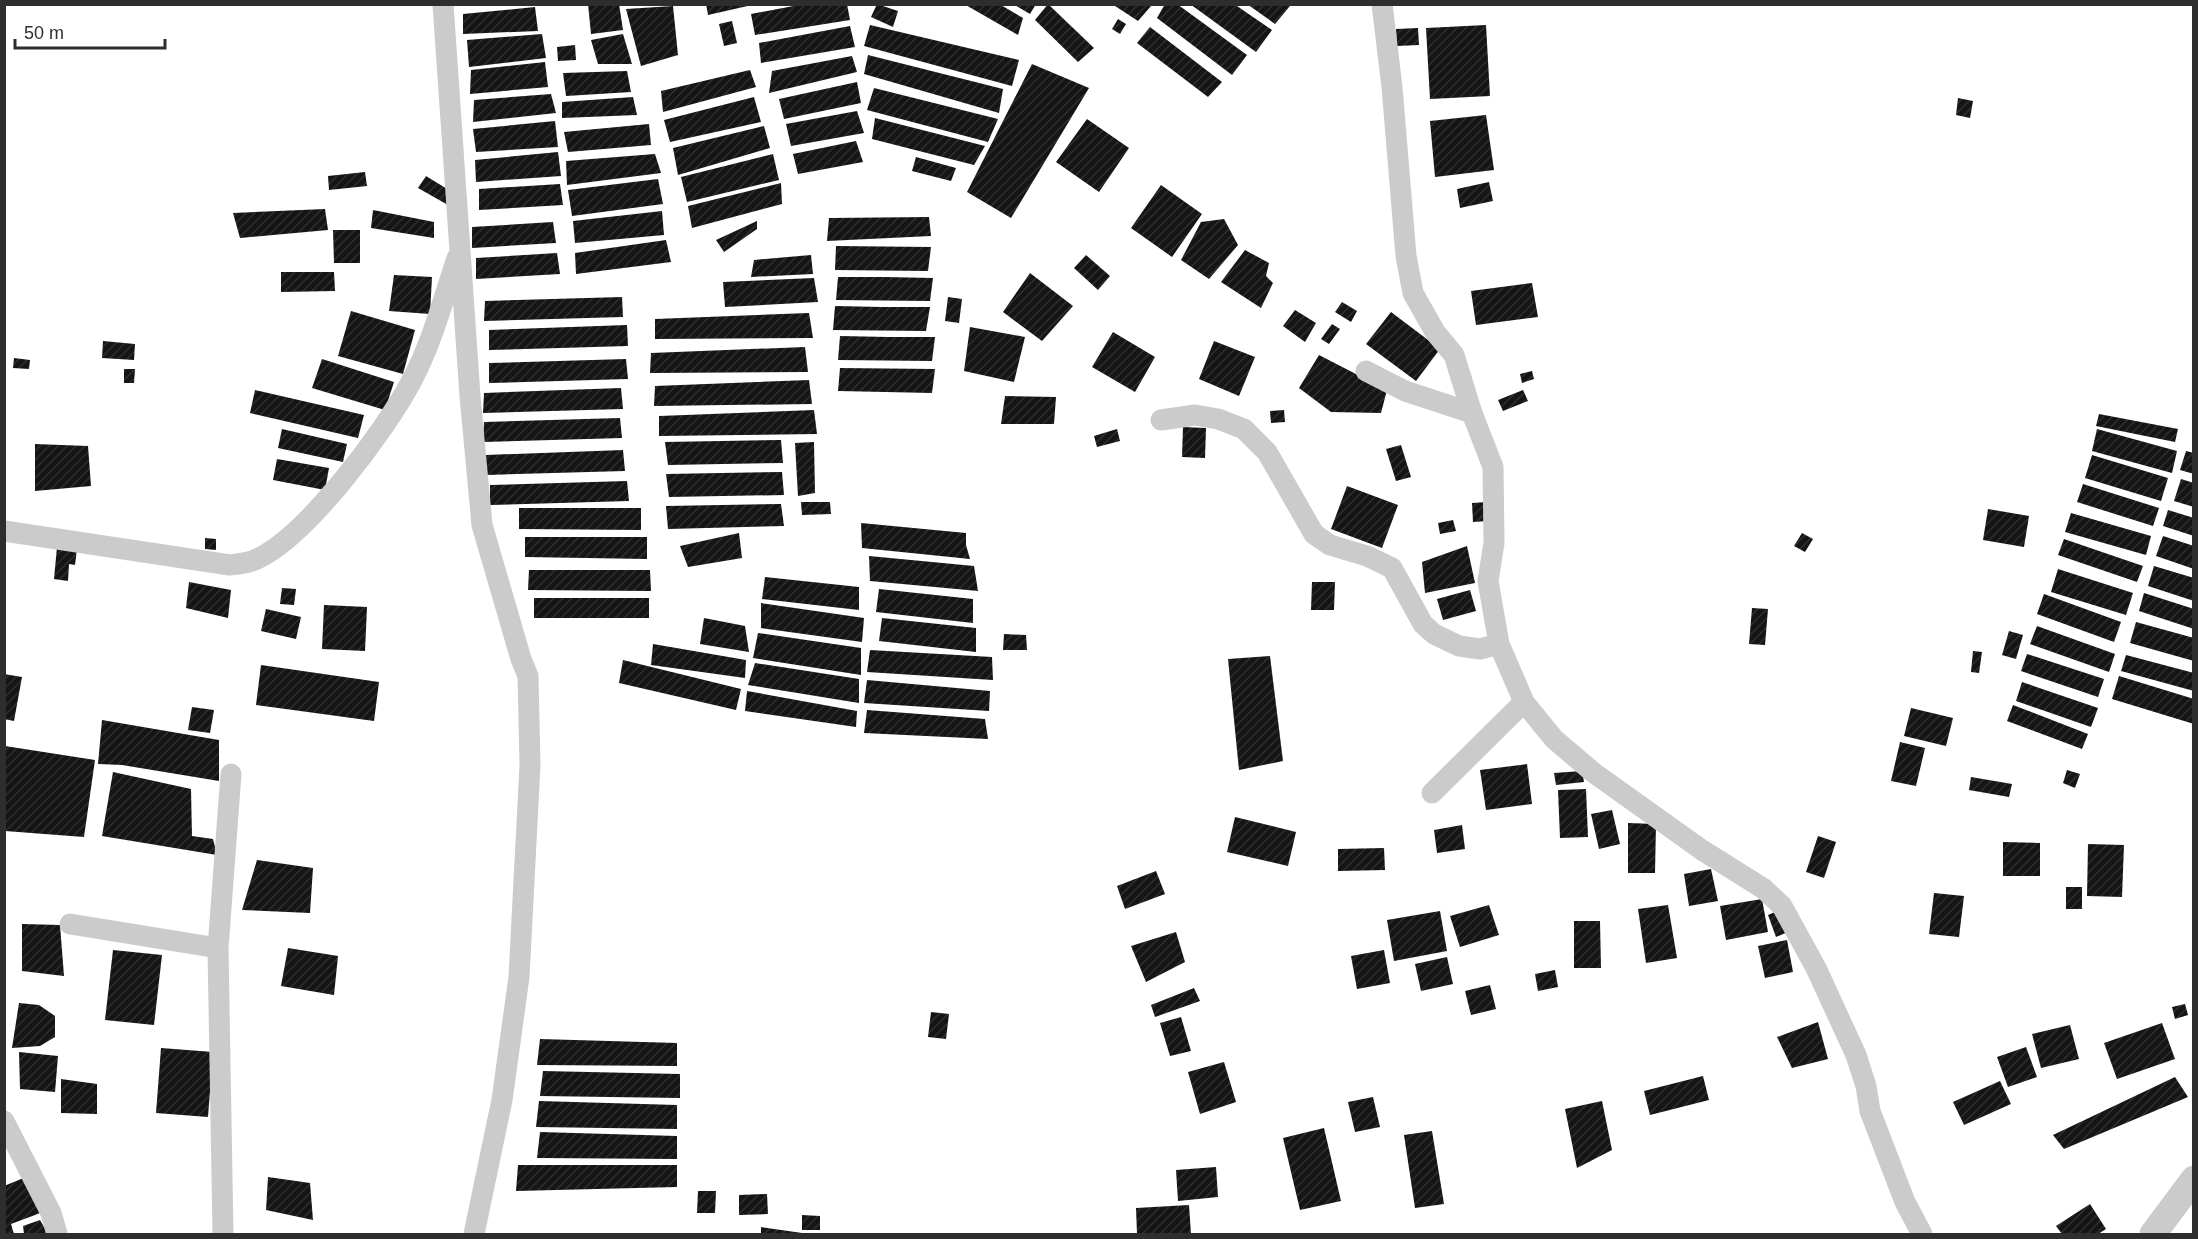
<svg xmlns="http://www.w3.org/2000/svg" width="2198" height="1239" font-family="Helvetica,sans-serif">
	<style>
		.building { fill: url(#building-hatch) }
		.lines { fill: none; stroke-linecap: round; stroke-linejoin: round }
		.minor { stroke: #cbcbcb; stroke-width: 21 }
		.tertiary { stroke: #cbcbcb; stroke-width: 27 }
	</style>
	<defs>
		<pattern id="building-hatch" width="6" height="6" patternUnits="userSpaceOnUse" patternTransform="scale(1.5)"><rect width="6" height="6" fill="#151515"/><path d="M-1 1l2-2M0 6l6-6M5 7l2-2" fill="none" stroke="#2f2f2f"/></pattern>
	</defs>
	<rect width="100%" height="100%" fill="#fff"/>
	<path class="building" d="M588,4h31l4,26 -32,4z
		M706,4h45l1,1 -44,10z
		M804,4h43l3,16 -95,15 -4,-21z
		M877,4l21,7 -5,16 -22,-10z
		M964,4h35l24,14 -5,17z
		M1013,4h23l-6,10z
		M1048,4l46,44 -16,14 -43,-42z
		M1112,4h37l2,2 -13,15z
		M1165,4h12l70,51 -15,20 -75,-57z
		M1190,4h44l38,26 -16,22z
		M1247,4h40l3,2 -15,18z
		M673,6l5,49 -37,11 -15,-57z
		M535,7l3,24 -75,3v-20z
		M1118,19l8,5 -6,10 -8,-5z
		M732,21l5,22 -13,3 -5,-22z
		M870,25l149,35 -7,26 -148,-40z
		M1486,25l4,71 -60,3 -4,-71z
		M850,26l5,21 -94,16 -2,-20z
		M1150,27l72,55 -14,15 -71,-54z
		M1418,28l1,17 -22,1 -1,-17z
		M542,34l4,24 -77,9 -2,-27z
		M623,34l9,30h-34l-7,-24z
		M575,45l1,15 -18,1 -1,-14z
		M868,55l135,34 -4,24 -135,-39z
		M852,56l5,16 -88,21 3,-22z
		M545,62l3,25 -78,7 1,-24z
		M1032,64l57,24 -78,130 -44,-26z
		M750,70l6,17 -93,25 -2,-21z
		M627,71l4,21 -65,4 -3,-23z
		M857,82l4,21 -77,16 -5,-20z
		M874,88l124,31 -10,23 -121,-32z
		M551,94l5,19 -83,9 1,-22z
		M633,97l4,18 -75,3v-16z
		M754,97l7,25 -91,20 -6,-22z
		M1958,98l15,3 -3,17 -14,-3z
		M857,111l7,22 -73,13 -5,-22z
		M1486,115l8,55 -59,7 -5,-56z
		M875,118l110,28 -11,19 -102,-26z
		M1087,119l42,29 -30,44 -43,-30z
		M555,121l3,26 -82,5 -3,-23z
		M649,124l2,21 -83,7 -4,-20z
		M764,126l6,22 -92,27 -5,-27z
		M856,141l7,21 -65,12 -5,-20z
		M558,152l3,24 -85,6 -1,-22z
		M655,154l6,19 -94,12 -1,-24z
		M773,154l6,26 -92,22 -6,-25z
		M916,157l40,11 -5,13 -39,-10z
		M365,172l2,14 -38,4 -1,-14z
		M426,176l26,16 -4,13 -30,-17z
		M658,179l5,25 -91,12 -4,-26z
		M1489,182l4,19 -33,7 -3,-19z
		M781,183l1,21 -90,24 -4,-22z
		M560,184l3,21 -84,5v-21z
		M1161,185l41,29 -30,43 -41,-29z
		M325,209l3,21 -88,8 -7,-25z
		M373,210l61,12v16l-63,-10z
		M662,211l2,24 -89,8 -2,-22z
		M929,217l2,19 -104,5 2,-23z
		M1224,219l14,26 -29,34 -28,-19 20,-38z
		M757,221v8l-33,23 -8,-12z
		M553,222l3,21 -84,5v-21z
		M333,230h27v33h-26z
		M666,240l5,22 -95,12 -1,-21z
		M836,246l95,1 -3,24 -93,-1z
		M1245,250l24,13 -3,13 7,7 -12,25 -40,-26z
		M557,253l3,21 -84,5v-21z
		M811,255l2,19 -62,3 3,-17z
		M1086,255l24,21 -12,14 -24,-22z
		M281,272h53l1,19 -54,1z
		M1030,273l43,33 -31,35 -39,-29z
		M394,275l38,2 -2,37 -41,-3z
		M838,277h47l48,1 -3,23 -94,-1z
		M814,278l4,24 -93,5 -2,-25z
		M1532,283l6,34 -62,8 -5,-34z
		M622,297l1,20 -139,4 1,-20z
		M948,297l14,2 -3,24 -14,-2z
		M1342,302l15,9 -6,11 -16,-10z
		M835,306l47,1h48l-4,24 -93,-1z
		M1295,310l21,13 -11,19 -22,-16z
		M351,311l64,19 -12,44 -65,-18z
		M1391,312l49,37 -24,32 -50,-37z
		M809,313l4,25 -158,1v-20z
		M1332,324l8,5 -11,15 -8,-5z
		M627,325l1,21 -139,4v-20z
		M970,327l55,10 -11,45 -50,-11z
		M1113,332l42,25 -20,35 -43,-25z
		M840,336l48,1h47l-3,24 -94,-1z
		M103,341l32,3 -1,16 -32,-2z
		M1214,341l41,16 -16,39 -40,-17z
		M805,347l3,25 -158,1 1,-20z
		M1319,355l68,35 -6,23 -50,-1 -32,-24z
		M14,358l16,2 -1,9 -16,-1z
		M322,359l72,23 -9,28 -73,-22z
		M626,359l2,20 -139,4v-20z
		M840,368l95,1 -3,24 -94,-2z
		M124,369h11l-1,14h-10z
		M1532,371l2,8 -12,4 -2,-9z
		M809,380l3,24 -158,2 1,-20z
		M621,388l2,21 -140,4 1,-20z
		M255,390l109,25 -6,23 -108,-25z
		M1523,390l5,11 -25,10 -5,-11z
		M1005,396l51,1 -2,27h-53z
		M814,410l3,24 -158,2v-20z
		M1284,410l1,12 -14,1 -1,-12z
		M2099,414l79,15 -3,13 -79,-16z
		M620,418l2,20 -139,4 1,-20z
		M1183,427l23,1 -1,30 -23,-1z
		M282,429l65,15 -4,18 -65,-14z
		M1117,429l3,12 -23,6 -3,-11z
		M2097,429l80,22 -5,22 -80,-22z
		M781,440l2,23 -115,2 -3,-23z
		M814,442l1,51 -17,3 -3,-53z
		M35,444l53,2 3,40 -56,5z
		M1401,445l10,32 -15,4 -10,-32z
		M623,450l2,21 -139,4v-20z
		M2186,451l8,2v21l-14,-4z
		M2092,455l76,23 -7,23 -76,-23z
		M277,459l52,9 -4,22 -52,-10z
		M782,472l2,23 -115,2 -3,-23z
		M2181,479l13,4v24l-20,-6z
		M627,481l2,20 -139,4v-20z
		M2083,484l76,24 -6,18 -76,-24z
		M1347,486l51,19 -16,43 -51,-19z
		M801,502h29l1,12 -29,1z
		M1487,502l1,19 -15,1 -1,-19z
		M781,504l3,22 -116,3 -2,-23z
		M519,508h122v22l-122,-1z
		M1988,509l41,7 -5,31 -41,-7z
		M2168,510l26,8v18l-31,-10z
		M2071,513l80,23 -5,19 -81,-23z
		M1453,520l3,11 -16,3 -2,-11z
		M861,523l105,10v12l4,14 -108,-11z
		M739,533l3,25 -54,9 -8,-21z
		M1802,533l11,6 -8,13 -11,-6z
		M2163,536l31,10v23l-38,-13z
		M525,537h122v22l-122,-2z
		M205,538l11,1v11l-11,-1z
		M2064,539l79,27 -6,16 -79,-27z
		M1467,546l8,37 -50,10 -3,-31z
		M57,547l20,2 -2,16 -6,-1 -1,17 -14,-2z
		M869,556l105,10 4,25 -108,-10z
		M2154,566l40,12v23l-46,-15z
		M2058,569l75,24 -7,22 -75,-23z
		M529,570h121l1,21 -123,-1z
		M765,577l94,10v23l-97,-11z
		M189,582l42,8 -3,28 -42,-10z
		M1312,582h23l-1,28h-23z
		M282,588l14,1 -2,16 -14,-1z
		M879,589l94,10v24l-97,-11z
		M1470,590l6,21 -33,9 -6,-21z
		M2144,593l50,16v20l-55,-18z
		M2044,594l77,28 -7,20 -77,-28z
		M534,598h115v20h-115z
		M761,603l103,15 -2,24 -101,-14z
		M324,605l43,2 -2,44 -43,-2z
		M1752,608l16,1 -3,36 -16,-1z
		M266,609l35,8 -5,22 -35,-8z
		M704,618l41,8 4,26 -49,-8z
		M882,618l94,10v24l-97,-11z
		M2136,622l58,16v23l-64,-18z
		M2037,626l78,28 -6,18 -79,-28z
		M2009,631l14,4 -7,24 -14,-4z
		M758,633l103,15v27l-108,-17z
		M1004,634l22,1 1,15h-24z
		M653,644l93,16 -1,18 -94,-13z
		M870,650l122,7 1,23 -126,-8z
		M1973,651l9,1 -3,21 -8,-1z
		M2027,654l77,25 -6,18 -77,-26z
		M2126,655l68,18v18l-73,-20z
		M1270,656l13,105 -44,9 -11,-111z
		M623,660l118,29 -5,21 -117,-27z
		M755,663l104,16v24l-111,-18z
		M261,665l118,17 -5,39 -118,-16z
		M4,674l18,3 -8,44 -10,-2z
		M2119,676l75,23v25l-82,-25z
		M867,680l123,11 -1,20 -125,-8z
		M2022,682l76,26 -7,19 -75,-26z
		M747,691l110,20 -1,16 -111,-16z
		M2013,705l75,29 -6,15 -75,-28z
		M192,707l22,3 -4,23 -22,-3z
		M1911,708l42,10 -7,28 -42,-10z
		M867,710l118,9 3,20 -124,-6z
		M102,720l117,20v41l-97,-16 -24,-1z
		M1900,742l25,6 -9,38 -25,-5z
		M5,746l90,14 -11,77 -79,-6z
		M1527,764l5,40 -46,6 -6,-40z
		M2067,770l13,4 -5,14 -12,-5z
		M1582,771l2,11 -28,3 -2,-12z
		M113,772l78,17 1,47 21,3 4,16 -115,-19z
		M1971,777l41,7 -3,13 -40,-7z
		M1586,789l2,48 -28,1 -2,-48z
		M1612,810l8,34 -21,5 -8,-35z
		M1235,817l61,15 -8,34 -61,-14z
		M1628,823l28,1 -1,49h-27z
		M1462,825l3,24 -28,4 -3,-23z
		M1818,836l18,6 -12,36 -18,-6z
		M2003,842l37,1v33h-37z
		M2088,844l36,1 -2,52 -35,-1z
		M1384,848l1,22 -47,1v-22z
		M257,860l56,8 -3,45 -68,-3z
		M1711,869l7,32 -29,5 -5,-32z
		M1156,871l9,23 -40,15 -8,-23z
		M2066,887h16v22h-16z
		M1934,893l30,3 -5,41 -30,-3z
		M1762,899l6,33 -42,8 -6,-34z
		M1489,905l10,30 -39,12 -10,-31z
		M1668,905l9,53 -31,5 -8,-54z
		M1780,910l8,22 -12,5 -8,-22z
		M1440,911l7,40 -53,10 -7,-41z
		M1574,921h26l1,47h-27z
		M22,924l38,1 4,51 -42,-5z
		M1176,932l9,30 -39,20 -15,-36z
		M1787,940l6,32 -28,6 -7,-32z
		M288,948l50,8 -4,39 -53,-9z
		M113,950l49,5 -8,70 -49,-5z
		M1384,950l6,33 -33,6 -6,-33z
		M1447,957l6,27 -32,7 -6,-27z
		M1555,970l3,17 -20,4 -3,-17z
		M1490,985l6,24 -25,6 -6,-24z
		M1194,988l6,13 -45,16 -4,-12z
		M19,1003l20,2 16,11v21l-15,9 -28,2z
		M2185,1004l3,11 -13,4 -3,-12z
		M931,1012l18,2 -3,25 -18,-2z
		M1181,1017l10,34 -21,5 -10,-33z
		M1818,1022l10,37 -36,9 -15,-31z
		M2162,1023l13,36 -58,20 -13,-36z
		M2070,1025l9,34 -38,9 -9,-34z
		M540,1039l137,4v23l-140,-1z
		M2026,1047l11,30 -29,10 -11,-30z
		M161,1048l52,4 -5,65 -52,-4z
		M19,1052l39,4 -3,36 -35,-3z
		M1224,1062l12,40 -36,12 -12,-42z
		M543,1071l137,3v24l-140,-2z
		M1703,1076l6,24 -59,15 -6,-24z
		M2175,1077l13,20 -124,52 -11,-14z
		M61,1079l36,5v30l-36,-1z
		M2000,1081l11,23 -47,21 -11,-23z
		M1373,1097l7,30 -25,5 -7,-30z
		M539,1101l138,4v24l-141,-2z
		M1602,1101l10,49 -35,18 -12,-59z
		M1324,1128l17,73 -41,9 -17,-72z
		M1432,1131l12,73 -29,4 -11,-73z
		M540,1132l137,4v23l-140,-1z
		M518,1165h159v22l-161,4z
		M1216,1167l2,30 -40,4 -2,-31z
		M26,1177l17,35 -32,12 3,10h-10v-48z
		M268,1177l42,6 3,37 -47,-10z
		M698,1191h18l-1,22h-18z
		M767,1194l1,20 -29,1v-20z
		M2090,1204l16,25 -8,5h-36l-6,-8z
		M1189,1205l2,29h-54l-1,-26z
		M802,1215l18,1v14h-18z
		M40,1220l8,14h-24l-1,-8z
		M761,1227l41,6v1h-41z"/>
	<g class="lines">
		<path class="minor" d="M443,4l27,392 12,129 39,134 7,17 2,89 -11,212 -17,123 -28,134
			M1382,4l10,83 14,169 7,37 22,39 19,23 18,58
			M1366,371l39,20 67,22 21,54 1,76 -6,38 11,63
			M1161,420l34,-5 23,4 26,10 23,23 47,82 16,11 37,11 25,12 31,56 11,10 25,12 21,3 19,-5 25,58
			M4,531l226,34c9,-1 19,-2 27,-6 50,-23 128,-128 154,-177 21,-39 32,-82 46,-124
			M1432,793l92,-91 30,37 40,34 108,77 62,39 18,17 34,62 40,87 10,31 4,25 35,91 17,32
			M70,924l148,24
			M4,1121l47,92 6,21
			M223,1234l-5,-286 13,-174"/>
		<path class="tertiary" d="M2153,1234l41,-55"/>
	</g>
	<rect width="2198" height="1239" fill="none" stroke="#2e2e2e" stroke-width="12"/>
	<path d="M15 39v9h150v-9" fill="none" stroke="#2e2e2e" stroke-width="3"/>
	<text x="24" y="39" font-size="18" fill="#2e2e2e" stroke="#ffffff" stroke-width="4.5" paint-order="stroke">50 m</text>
</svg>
